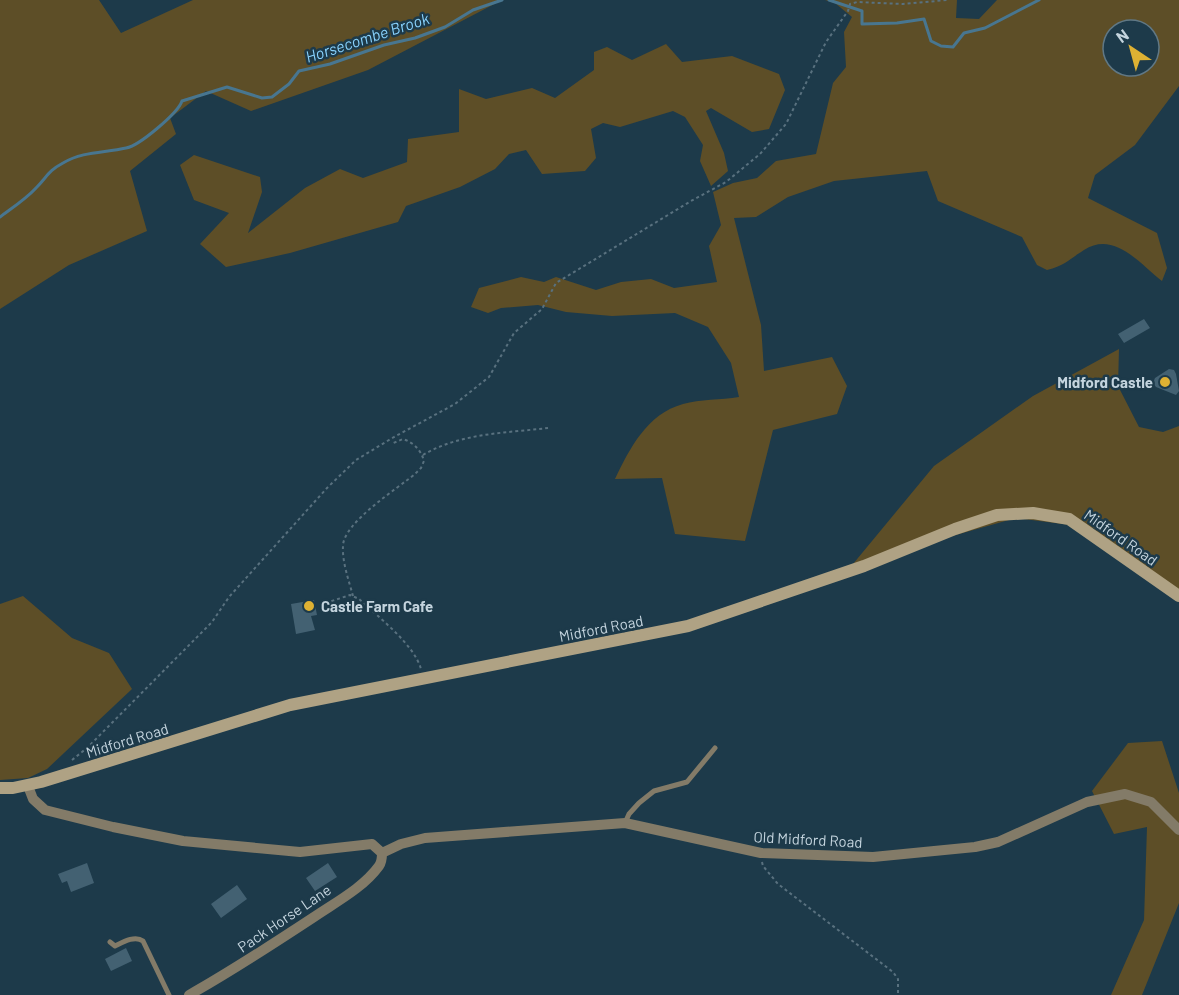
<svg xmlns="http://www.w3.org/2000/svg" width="1179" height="995" font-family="Barlow,sans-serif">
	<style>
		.green { fill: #5d4e27; fill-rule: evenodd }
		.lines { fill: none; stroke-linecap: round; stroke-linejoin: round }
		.stream { stroke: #487690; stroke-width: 3 }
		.building { fill: #436172 }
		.path { stroke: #59717f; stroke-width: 2; stroke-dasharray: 3 3; stroke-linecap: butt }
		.service { stroke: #837b68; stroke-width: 5 }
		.minor { stroke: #837b68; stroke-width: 10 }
		.secondary { stroke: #afa284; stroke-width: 12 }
		.poi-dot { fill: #deb133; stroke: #1d3a4a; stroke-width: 2 }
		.labels { text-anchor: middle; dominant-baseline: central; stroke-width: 5; stroke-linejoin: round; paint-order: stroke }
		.poi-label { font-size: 15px; font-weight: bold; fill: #c4d4de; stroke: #1d3a4a; text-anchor: end }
		.street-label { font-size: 15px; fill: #c4d4de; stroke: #1d3a4a }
		.water-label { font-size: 16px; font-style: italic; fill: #89d3fe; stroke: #1d3a4a }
	</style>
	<rect width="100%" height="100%" fill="#1d3a4a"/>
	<path class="green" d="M0,0h99l22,33 72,-33h309l-134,70 -117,41 -45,-20 -36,27 6,16 -46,37 17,60 -78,34 -69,44z
		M825,0h132l-1,18 23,1 18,-19h182v86l-44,59 -40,30 -7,23 69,35 10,35 -5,13c-22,-17 -48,-51 -78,-31 -16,10 -18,15 -37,20l-10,-5 -15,-28 -84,-36 -11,-30 -93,10 -46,16 -32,20 -22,1 27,107 3,46 68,-14 15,29 -10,28 -64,16 -28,111 -70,-7 -13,-56 -47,1c15,-31 32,-65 68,-75 17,-5 38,-4 56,-7l-8,-34 -23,-36 -33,-14 -63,3 -46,-4 -28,-7 -37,3 -13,5 -17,-6 8,-19 42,-11 23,5 12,-5 40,13 25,-8 30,-3 23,9 43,-6 -8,-36 12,-21 -8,-33 20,-9 24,-5 19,-17 40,-7 17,-71 13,-16 -2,-35 8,-15 -17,-14zM1113,30h36v36h-36z
		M666,44l16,18 50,-6 47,18 6,16 -16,39 -17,3 -41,-24 -5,3 18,42 4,18 -17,15 -11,-25 3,-16 -18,-28 -12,-6 -53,16 -17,-4 -12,6 5,29 -11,13 -43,3 -16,-24 -17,4 -14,15 -35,18 -54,19 -8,16 -108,31 -64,14 -26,-23 29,-31 -35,-13 -14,-35 14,-10 66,22 2,15 -14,41 57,-45 35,-19 23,9 44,-16 1,-23 51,-7v-43l27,10 46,-11 23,10 39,-28v-18l13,-5 25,13z
		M1119,349l-1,37 21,41 24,5 16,-6v169l-69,-43 -16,-24 -78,-10 -163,46 81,-98 99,-70z
		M23,596l49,42 37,15 23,36 -85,80 -19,9 -28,2v-176z
		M1162,741l17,52v110l-37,92h-31l33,-75 3,-93 -33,7 -22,-43 36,-48z"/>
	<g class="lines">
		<path class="stream" d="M829,0l33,11v13l35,-1 27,-4 7,22 10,5 12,1 11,-14 21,-5 54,-28
			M0,217c12,-9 26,-18 36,-29 11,-11 12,-17 27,-25 20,-12 41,-10 63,-15 13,-2 52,-35 56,-47l45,-14 35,11 10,-1 17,-13 10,-13 31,-7 54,-19 31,-7 30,-11 28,-17 29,-10"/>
	</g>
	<path class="building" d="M1144,319l6,9 -26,15 -6,-9z
		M1169,369l5,1 2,4 3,17 -3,4 -20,-8 -3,-4 2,-5z
		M314,600l3,15 -6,1 4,14 -19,4 -5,-30z
		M87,863l7,20 -23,9 -4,-11 -5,2 -4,-9z
		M328,863l9,14 -22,14 -9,-13z
		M237,885l10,14 -26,19 -10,-14z
		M126,948l6,13 -21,10 -6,-12z"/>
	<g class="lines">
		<path class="path" d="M423,455c37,-22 83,-22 125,-27
			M353,596c-4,-15 -11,-34 -10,-50 0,-23 55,-58 72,-72l6,-6 3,-7c-3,-11 -10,-18 -21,-22l-12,5
			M320,605l30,-10 9,4c19,18 55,45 62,70
			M72,760l15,-12 125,-126 17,-25 98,-109 29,-28 38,-23 61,-33 34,-27 25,-44 28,-24 14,-26 135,-82 35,-19 34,-28 26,-30 40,-82 22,-31 2,-7 7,-2 46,2 44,-4
			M762,862l1,4 15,18 115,88 5,7v16"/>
		<path class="service" d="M625,823l4,-9 10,-11 15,-12 33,-9 28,-34
			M110,942l5,4c8,-4 20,-11 28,-5l26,54"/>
		<path class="minor" d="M28,786l5,13 12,11 68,17 70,14 117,11 72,-8 10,9
			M382,853l19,-9 24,-6 200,-15 136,30 112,4 102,-10 23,-5 89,-40 38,-8 26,8 28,28
			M189,995c43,-24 84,-51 125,-78 22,-15 49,-29 65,-51 3,-4 3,-8 3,-13"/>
		<path class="secondary" d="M0,788h13l28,-6 249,-77 398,-79 176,-60 91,-37 42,-14 36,-2 36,6 110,77"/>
	</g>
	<g class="poi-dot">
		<circle cx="1165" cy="382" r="6"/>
		<circle cx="309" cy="606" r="6"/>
	</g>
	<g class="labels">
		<g class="poi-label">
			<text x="1153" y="382">Midford Castle</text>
			<text x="321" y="606" text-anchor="start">Castle Farm Cafe</text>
		</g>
		<g class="street-label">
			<text transform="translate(1121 537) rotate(35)">Midford Road</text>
			<text transform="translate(601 628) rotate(-11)">Midford Road</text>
			<text transform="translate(127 740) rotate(-17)">Midford Road</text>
			<text transform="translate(808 839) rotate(3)">Old Midford Road</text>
			<text transform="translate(284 918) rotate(-34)">Pack Horse Lane</text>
		</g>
		<g class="water-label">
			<text transform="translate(367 37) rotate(-18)">Horsecombe Brook</text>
		</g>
	</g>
	<g transform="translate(1131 48) rotate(324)"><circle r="28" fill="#1d3a4a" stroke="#607885" stroke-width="1.5"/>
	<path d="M0-4.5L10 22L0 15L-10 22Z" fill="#deb133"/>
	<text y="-9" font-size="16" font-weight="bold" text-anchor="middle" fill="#c4d4de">N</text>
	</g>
</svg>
